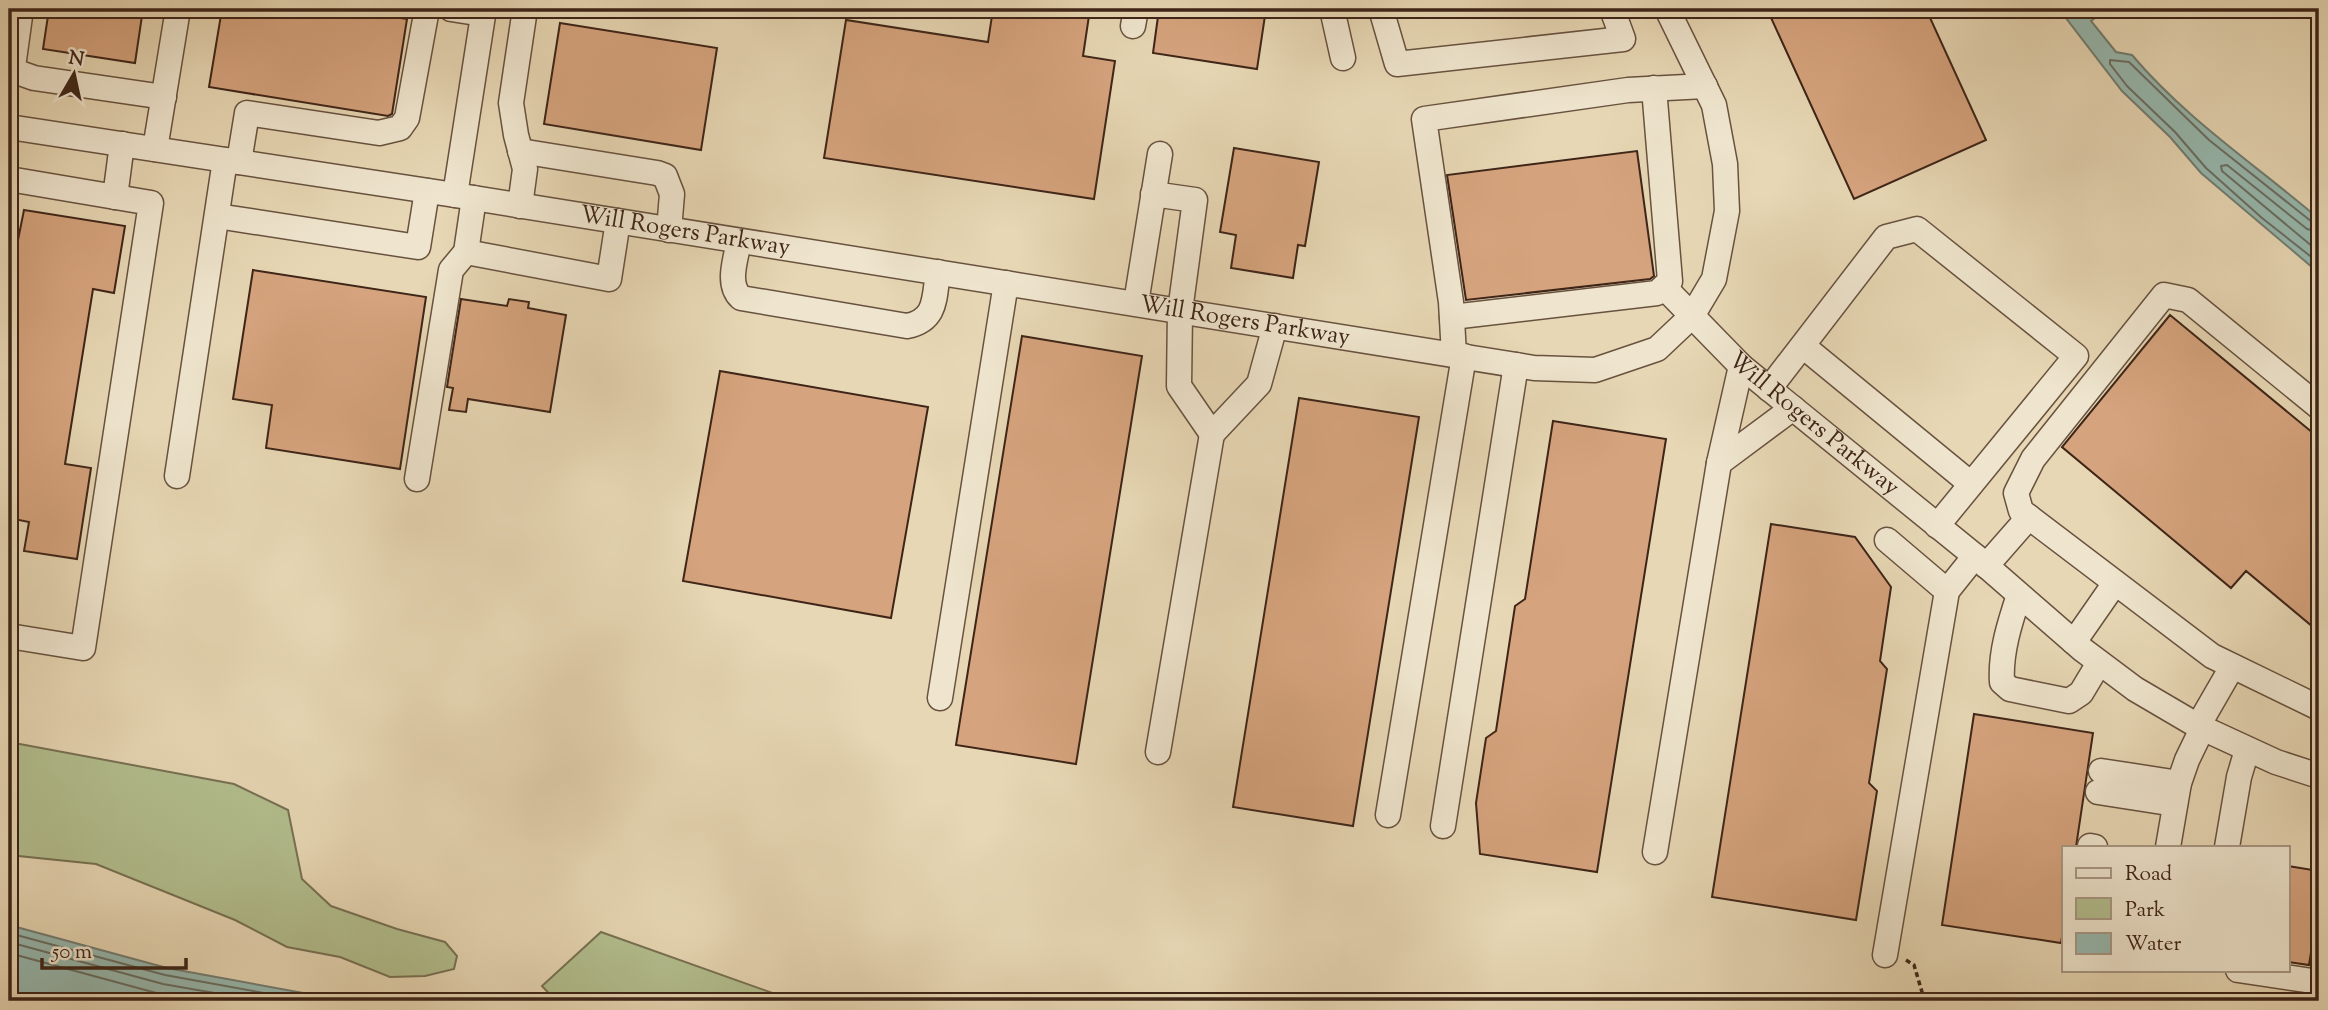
<svg xmlns="http://www.w3.org/2000/svg" width="2328" height="1010" font-family="'Sorts Mill Goudy',serif">
	<style>
		.green { fill: #b3bf8f; stroke: #787254; stroke-width: 2 }
		.water { fill: #97b9af; stroke: #737e73; stroke-width: 2 }
		.lines { fill: none; stroke-linecap: round; stroke-linejoin: round }
		.shore { stroke: #6a6f64; stroke-width: 2 }
		.building { fill: #d5a37d; stroke: #3e2518; stroke-width: 2 }
		.minor-casing { stroke: #68523f; stroke-width: 27 }
		.path { stroke: #3e2518; stroke-width: 3.5; stroke-dasharray: 5 3.5; stroke-linecap: butt }
		.minor { stroke: #efe5ce; stroke-width: 24 }
		.labels { text-anchor: middle; dominant-baseline: central; stroke-width: 5; stroke-linejoin: round; paint-order: stroke }
		.street-label { font-size: 24px; fill: #3e2518; stroke: #efe5ce }
	</style>
	<rect width="100%" height="100%" fill="#e7d7b4"/>
	<filter id="stains"><feTurbulence type="fractalNoise" baseFrequency=".00286" numOctaves="4"/><feColorMatrix values="0 0 0 0 .2 0 0 0 0 .09 0 0 0 0 .02 0 0 0 .5 -.17"/></filter>
	<radialGradient id="worn" r=".72"><stop offset=".6" stop-color="#630" stop-opacity="0"/><stop offset="1" stop-color="#630" stop-opacity=".3"/></radialGradient>
	<path class="green" d="M9,742l225,42 54,26 14,69 29,27 66,23 48,13 12,14 -3,13 -29,7 -35,1 -50,-20 -53,-10 -52,-27 -139,-56 -87,-9z
		M601,932l194,69h-239l-14,-15z"/>
	<path class="water" d="M2059,9h41l-2,7 -7,5 25,31 16,3c54,64 124,110 187,164v54l-118,-100 -31,-36 -48,-46z
		M9,925l158,43 180,33h-338z"/>
	<g class="lines">
		<path class="shore" d="M2319,224l-7,-2 -103,-82 -80,-78 -19,-2v4l17,22 48,46 31,36 56,50 57,45
			M2319,232l-12,-3 -80,-64 -6,1 1,5 97,81
			M9,933l156,42 143,26
			M9,942l154,42 97,17
			M9,953l151,41 41,7"/>
	</g>
	<path class="building" d="M49,9h94l-8,54 -92,-14z
		M222,9h123l62,10 -15,95 -4,2 -179,-29z
		M993,9h97l-7,47 32,5 -21,138 -270,-41 22,-138 142,22z
		M1159,9h107l-9,60 -104,-16z
		M1767,9h159l60,131 -132,59z
		M560,23l157,25 -16,102 -157,-26z
		M1234,148l85,14 -14,84 -7,-1 -5,33 -62,-10 5,-33 -16,-3z
		M1637,151l17,125 -4,3 -184,21 -19,-125z
		M24,210l101,16 -11,67 -21,-4 -28,175 26,4 -14,91 -53,-8 5,-29 -20,-4v-47h2l5,-32 -7,-1v-199l9,1z
		M253,270l173,27 -26,172 -134,-21 6,-43 -39,-6z
		M461,299l46,7 2,-7 20,3 -1,6 38,7 -16,97 -82,-13 -2,13 -17,-2 4,-22 -6,-1z
		M2170,315l149,123v194l-73,-61 -15,17 -169,-141z
		M1022,336l120,20 -66,408 -120,-19z
		M720,371l208,36 -37,211 -208,-37z
		M1299,398l120,19 -66,409 -120,-19z
		M1553,421l113,18 -69,433 -117,-18 -4,-51 10,-65 10,-7 19,-125 10,-7z
		M1771,524l84,13 36,50 -11,74 7,8 -18,114 8,8 -21,129 -144,-23z
		M1974,714l119,19 -17,114h-12v78l-3,18 -119,-18z
		M2288,866l31,5v76l-7,-1 -3,19 -21,-3z"/>
	<g class="lines">
		<g class="minor-casing">
			<g id="minor">
				<path d="M21,9l-8,58 4,5 17,6 130,19"/>
				<path d="M451,9l32,5"/>
				<path d="M1332,9l11,49"/>
				<path d="M1381,9l16,55 226,-25 -11,-30"/>
				<path d="M1133,26l3,-17"/>
				<path id="s1" d="M9,127l446,68 1079,173 61,2 62,-21 35,-33 22,-37 13,-68 -2,-47 -11,-59 -47,-96"/>
				<path d="M155,149l23,-140"/>
				<path d="M520,151l137,22 8,3 7,18 -3,36"/>
				<path d="M239,162l8,-49 132,20 21,-5 7,-10 20,-109"/>
				<path d="M9,179l142,24 -68,445 -74,-12"/>
				<path d="M1153,194l42,6 -15,111 -1,75 33,48 47,-50 16,-58"/>
				<path d="M455,195l29,-186"/>
				<path d="M115,197l7,-53"/>
				<path d="M520,206l5,-37 -9,-34 -5,-32 14,-94"/>
				<path d="M217,216l201,31 9,-56"/>
				<path d="M739,241c-3,18 -13,43 2,57l166,28c30,-6 27,-28 31,-54"/>
				<path d="M466,252l143,27 9,-58"/>
				<path id="s2" d="M1664,287l77,79 234,190 108,94 52,39 63,37 78,36 43,14"/>
				<path d="M1136,303l24,-149"/>
				<path d="M1452,317l205,-24 13,-12 -16,-193"/>
				<path d="M1803,346l168,138"/>
				<path d="M1454,355l-3,-53 -27,-183 204,-29 77,-4"/>
				<path d="M1769,389l117,-152 31,-8 159,127 -139,170"/>
				<path d="M2319,407l-131,-107 -24,-5 -131,164 -17,34 5,18 191,145 107,52"/>
				<path d="M1719,463l74,-55"/>
				<path d="M177,476l48,-316"/>
				<path d="M417,479l34,-209 15,-18 8,-54"/>
				<path d="M1887,540l60,51"/>
				<path d="M1986,566l43,-49"/>
				<path d="M2019,595c-9,27 -19,58 -17,87l8,7 59,12 12,-8 18,-30"/>
				<path d="M2074,642l41,-59"/>
				<path d="M940,698l66,-415"/>
				<path d="M2198,726l34,-59"/>
				<path d="M1158,752l54,-318"/>
				<path d="M2101,771l78,12"/>
				<path d="M2098,792l77,12"/>
				<path d="M1388,815l76,-459"/>
				<path d="M1443,826l73,-461"/>
				<path d="M2090,846l5,1"/>
				<path d="M2168,847l11,-64 8,-23 15,-31"/>
				<path d="M2227,847l12,-70 8,-27"/>
				<path d="M1655,852l64,-389 22,-97"/>
				<path d="M1885,955l62,-364 28,-35"/>
				<path d="M2238,970l81,12"/>
			</g>
		</g>
		<path class="path" d="M1906,960l8,5 8,27 -1,9"/>
		<use href="#minor" class="minor"/>
	</g>
	<g class="labels">
		<g class="street-label">
			<text stroke="none"><textPath href="#s1" startOffset="684">Will Rogers Parkway</textPath></text>
			<text stroke="none"><textPath href="#s1" startOffset="1251">Will Rogers Parkway</textPath></text>
			<text stroke="none"><textPath href="#s2" startOffset="203">Will Rogers Parkway</textPath></text>
		</g>
	</g>
	<rect width="2328" height="1010" fill="none" stroke="#e7d7b4" stroke-width="35"/>
	<rect x="10" y="10" width="2307" height="989" fill="none" stroke="#3e2518" stroke-width="3.5"/>
	<rect x="18" y="18" width="2293" height="975" fill="none" stroke="#3e2518" stroke-width="2"/>
	<rect x="2062" y="846" width="228" height="126" fill="#efe5ce" stroke="#a89885" stroke-width="2"/>
	<rect x="2076" y="868" width="35" height="10" fill="#efe5ce" stroke="#a89885" stroke-width="2"/>
	<text x="2125" y="880" font-size="21" fill="#3e2518">Road</text>
	<rect x="2076" y="898" width="35" height="21" fill="#b3bf8f" stroke="#a89885" stroke-width="2"/>
	<text x="2125" y="916" font-size="21" fill="#3e2518">Park</text>
	<rect x="2076" y="933" width="35" height="21" fill="#97b9af" stroke="#a89885" stroke-width="2"/>
	<text x="2125" y="950" font-size="21" fill="#3e2518">Water</text>
	<g transform="translate(74 74) rotate(9)" stroke="#efe5ce" stroke-width="5" paint-order="stroke">
	<path d="M0-5L12 26L0 18L-12 26Z" fill="#3e2518"/>
	<text y="-10" font-size="19" font-weight="bold" text-anchor="middle" fill="#3e2518">N</text>
	</g>
	<path d="M42 958v10h144v-10" fill="none" stroke="#3e2518" stroke-width="3.5"/>
	<text x="52" y="958" font-size="21" fill="#3e2518" stroke="#efe5ce" stroke-width="5" paint-order="stroke">50 m</text>
	<rect width="100%" height="100%" filter="url(#stains)"/>
	<rect width="100%" height="100%" fill="url(#worn)"/>
</svg>
